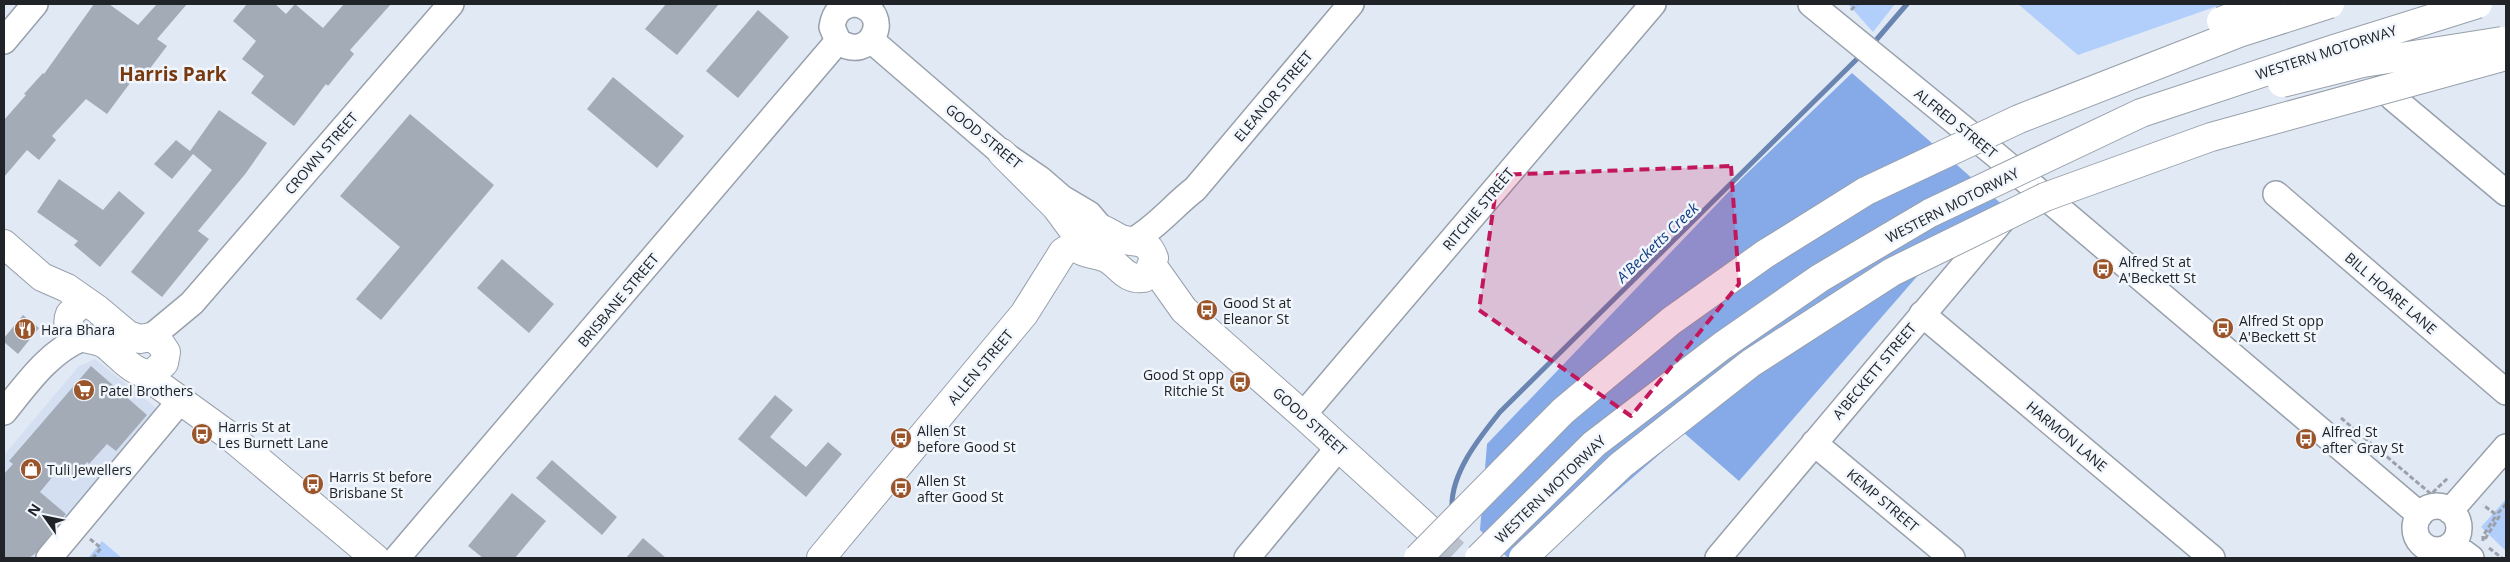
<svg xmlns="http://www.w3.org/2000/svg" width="2510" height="562" font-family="'Open Sans',sans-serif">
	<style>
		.built { fill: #d4dff2 }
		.green { fill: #b2cefb }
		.forest { fill: #85aae7 }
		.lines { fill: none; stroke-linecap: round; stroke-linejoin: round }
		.stream { stroke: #6a85b1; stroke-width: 5 }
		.building { fill: #a3abb6 }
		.major-tunnel { stroke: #bac1cc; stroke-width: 28; stroke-dasharray: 28 14; stroke-linecap: butt }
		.minor-casing { stroke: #98a0ab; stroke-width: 28 }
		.major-casing { stroke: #98a0ab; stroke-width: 30 }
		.path { stroke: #9ba1ab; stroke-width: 3; stroke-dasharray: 5 2.5; stroke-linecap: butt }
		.minor { stroke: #fff; stroke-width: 25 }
		.major { stroke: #fff; stroke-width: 28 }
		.highway-bridge-casing { stroke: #98a0ab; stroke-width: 30; stroke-linecap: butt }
		.highway-bridge { stroke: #fff; stroke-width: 28 }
		.marked { fill: #c2185b; fill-opacity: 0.2; stroke: #c2185b; stroke-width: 4; stroke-dasharray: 10 6; stroke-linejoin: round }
		.labels { text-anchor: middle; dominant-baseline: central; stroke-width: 5; stroke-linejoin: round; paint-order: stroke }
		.street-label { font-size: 14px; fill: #202327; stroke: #f1f6fd }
		.poi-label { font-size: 14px; fill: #202327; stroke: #f1f6fd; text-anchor: start }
		.water-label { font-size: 15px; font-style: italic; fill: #123c83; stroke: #f1f6fd }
		.district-label { font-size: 19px; font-weight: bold; fill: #773a10; stroke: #f1f6fd }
	</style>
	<rect width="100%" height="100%" fill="#e1e9f5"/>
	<path class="built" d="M95,359l60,48 2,8 -121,143h-32v-103l75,-89z"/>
	<path class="green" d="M1848,4h47l-22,28z
		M2018,4h205l-145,51z
		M2506,499v52l-25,-24z
		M102,541l20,17h-34z"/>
	<path class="forest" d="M1852,73l154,135 -79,57 -188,216 -55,-48 -144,125h-32l-28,-28 7,-86 254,-265z"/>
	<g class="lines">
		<path class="stream" d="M1871,46l36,-42
			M1452,509c-2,-35 27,-71 48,-97l361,-357"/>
	</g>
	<path class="building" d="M94,4h15l29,21 19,-21h30l-30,35 10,7 -25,33 -6,-4 -29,39 -21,-15 -34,37 4,4 -17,20 -12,-10 -23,27v-57l22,-25 -2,-1 19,-21 1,1z
		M247,4h28l11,10 9,-10 28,24 21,-24h47l-41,46 4,4 -26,32 -2,-2 -32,42 -43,-33 13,-17 -22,-17 14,-18 -23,-20z
		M666,4h53l-42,51 -32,-26z
		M758,10l31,27 -51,61 -32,-27z
		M613,77l71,59 -27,32 -70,-59z
		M219,110l48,33 -21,30 -48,58 11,8 -47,58 -31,-25 81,-102 -19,-16 -21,25 -18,-15 22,-24 14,11z
		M410,114l84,71 -113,135 -25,-21 44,-52 -60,-51z
		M59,179l44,31 16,-19 26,22 -45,54 -26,-22 4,-4 -41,-29z
		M502,259l52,45 -25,29 -52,-45z
		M23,315l16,13 -21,26 -14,-12v-4z
		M91,366l56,49 -31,36 -9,-7 -18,20 -2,-2 -14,18 -14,-11 -19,23 26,22 -30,39 -7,5h-25v-84l9,-10 -4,-3z
		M775,395l18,15 -23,27 36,30 22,-25 14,12 -36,43 -68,-58z
		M552,460l65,57 -15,18 -66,-57z
		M512,493l34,28 -31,37h-32l-15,-12z
		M643,538l23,20h-40z"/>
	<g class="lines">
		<path class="major-tunnel" d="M1434,534l26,24"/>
		<g class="minor-casing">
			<path id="minor" d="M855,4c-14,1 -21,9 -23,23l6,14c32,24 57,-28 19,-37
				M1811,4l185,151 424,360
				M871,40l131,113 38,26 22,19 27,16 11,13
				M4,41l31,-37
				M2393,98l113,95
				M2276,194l230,198
				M1134,240c24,-14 40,-35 61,-51l156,-185
				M1922,314l290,244
				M151,337l41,-34 259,-299
				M4,412c22,-27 45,-61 79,-74
				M1303,415l350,-411
				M1814,443l138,115
				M2415 528a22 22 0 1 1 44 0a22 22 0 1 1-44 0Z
				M2450,511l56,-64
				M2452,544l19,14
				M49,558l131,-157
				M397,558l441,-517
				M1247,558l92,-111
				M1718,558l286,-340"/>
		</g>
		<g class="major-casing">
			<path id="major" d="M1002,153l54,54 20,27
				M1090,225c12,2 19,8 29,13 16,7 27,-2 35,20l-5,14 -5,6c-21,3 -25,-16 -41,-21 -10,-4 -18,-2 -26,-9l-1,-14 7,-7z
				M4,244l38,33 25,11 30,21 31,26 12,4 11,-2 9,6 6,9 -2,11 -12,11c-18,1 -33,-19 -46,-29 -10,-7 -24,-4 -33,-13 -5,-5 -6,-11 -3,-18l11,-10h8
				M1152,265l32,45 119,105 131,119
				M141,372l90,65 144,121
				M821,558l203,-244 39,-62 13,-8"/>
		</g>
		<path class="path" d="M1851,10l6,-6
			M2341,418l90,76 17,-16
			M90,539l11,9 -8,10
			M2485,539l14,-22 -1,-4 8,-9
			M2483,541v-5l12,-19 -1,-4 -11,-8
			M2489,548l13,10"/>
		<use href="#minor" class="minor"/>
		<use href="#major" class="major"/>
		<g class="highway-bridge-casing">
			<path id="highway-bridge" d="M2221,21l45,-17
				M2282,83l81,-20 139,-22
				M1418,558l145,-147 108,-90 94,-67 101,-63 153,-72 220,-86 91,-29
				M1479,558l115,-114 128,-98 98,-68 110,-65 211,-100 193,-64 144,-45
				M1523,558l98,-93 130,-102 141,-91 153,-75 166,-60 295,-81"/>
		</g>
		<use href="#highway-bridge" class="highway-bridge"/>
	</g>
	<path class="marked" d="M1731,166l8,118 -108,132 -152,-106 19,-135z"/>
	<defs>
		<g id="bus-disc" transform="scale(1.125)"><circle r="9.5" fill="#9a552a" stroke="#f1f6fd"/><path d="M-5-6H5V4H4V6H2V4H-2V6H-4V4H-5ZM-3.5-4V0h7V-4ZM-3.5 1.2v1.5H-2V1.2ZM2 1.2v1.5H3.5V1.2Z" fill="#fff"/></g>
		<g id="restaurant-disc" transform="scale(1.125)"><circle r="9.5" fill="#9a552a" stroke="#f1f6fd"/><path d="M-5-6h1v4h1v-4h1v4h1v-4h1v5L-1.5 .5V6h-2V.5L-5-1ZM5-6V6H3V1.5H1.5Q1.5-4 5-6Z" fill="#fff"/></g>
		<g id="supermarket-disc" transform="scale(1.125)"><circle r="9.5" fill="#9a552a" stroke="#f1f6fd"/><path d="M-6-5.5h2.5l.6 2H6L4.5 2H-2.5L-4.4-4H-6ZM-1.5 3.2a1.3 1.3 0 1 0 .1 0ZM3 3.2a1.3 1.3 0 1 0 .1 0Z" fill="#fff"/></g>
		<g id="shop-disc" transform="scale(1.125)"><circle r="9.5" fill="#9a552a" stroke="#f1f6fd"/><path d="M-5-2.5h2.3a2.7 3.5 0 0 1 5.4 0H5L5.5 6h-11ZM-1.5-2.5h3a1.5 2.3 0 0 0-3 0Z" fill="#fff"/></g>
	</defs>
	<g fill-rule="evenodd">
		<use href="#bus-disc" x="2103" y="269"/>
		<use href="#bus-disc" x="1207" y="310"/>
		<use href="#bus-disc" x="2223" y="328"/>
		<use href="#restaurant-disc" x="25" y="329"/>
		<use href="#bus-disc" x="1240" y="382"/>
		<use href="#supermarket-disc" x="84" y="390"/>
		<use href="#bus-disc" x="202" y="434"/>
		<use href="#bus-disc" x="901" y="438"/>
		<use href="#bus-disc" x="2306" y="439"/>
		<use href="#shop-disc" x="31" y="469"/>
		<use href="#bus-disc" x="313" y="484"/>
		<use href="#bus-disc" x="901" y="488"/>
	</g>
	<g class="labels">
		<g class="street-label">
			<text transform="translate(2326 52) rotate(-18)">WESTERN MOTORWAY</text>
			<text transform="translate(1273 96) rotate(-50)">ELEANOR STREET</text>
			<text transform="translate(1956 123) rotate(39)">ALFRED STREET</text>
			<text transform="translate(984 136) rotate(39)">GOOD STREET</text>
			<text transform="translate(321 153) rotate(-49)">CROWN STREET</text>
			<text transform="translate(1952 205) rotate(-27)">WESTERN MOTORWAY</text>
			<text transform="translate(1478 209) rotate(-50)">RITCHIE STREET</text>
			<text transform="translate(2391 293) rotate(41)">BILL HOARE LANE</text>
			<text transform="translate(618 300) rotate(-50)">BRISBANE STREET</text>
			<text transform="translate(980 367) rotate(-50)">ALLEN STREET</text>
			<text transform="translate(1874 371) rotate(-50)">A'BECKETT STREET</text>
			<text transform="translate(1310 421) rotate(42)">GOOD STREET</text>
			<text transform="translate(2067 436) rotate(40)">HARMON LANE</text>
			<text transform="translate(1550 489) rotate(-44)">WESTERN MOTORWAY</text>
			<text transform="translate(1883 500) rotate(40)">KEMP STREET</text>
		</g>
		<g class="poi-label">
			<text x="2119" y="261">Alfred St at<tspan x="2119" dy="16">A'Beckett St</tspan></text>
			<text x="1223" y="302">Good St at<tspan x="1223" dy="16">Eleanor St</tspan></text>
			<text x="2239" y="320">Alfred St opp<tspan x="2239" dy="16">A'Beckett St</tspan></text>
			<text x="41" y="329">Hara Bhara</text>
			<text x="1224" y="374" text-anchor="end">Good St opp<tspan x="1224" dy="16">Ritchie St</tspan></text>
			<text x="100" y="390">Patel Brothers</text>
			<text x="218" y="426">Harris St at<tspan x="218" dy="16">Les Burnett Lane</tspan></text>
			<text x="917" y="430">Allen St<tspan x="917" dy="16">before Good St</tspan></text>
			<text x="2322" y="431">Alfred St<tspan x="2322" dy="16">after Gray St</tspan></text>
			<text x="47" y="469">Tuli Jewellers</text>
			<text x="329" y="476">Harris St before<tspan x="329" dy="16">Brisbane St</tspan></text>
			<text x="917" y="480">Allen St<tspan x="917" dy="16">after Good St</tspan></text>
		</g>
		<g class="water-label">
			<text transform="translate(1657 242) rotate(-44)">A'Becketts Creek</text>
		</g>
		<g class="district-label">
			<text x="173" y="74">Harris Park</text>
		</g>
	</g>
	<rect width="2510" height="562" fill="none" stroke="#202327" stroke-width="10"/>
	<g transform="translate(45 517) rotate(303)" stroke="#f1f6fd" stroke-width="4" paint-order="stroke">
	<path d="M0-4L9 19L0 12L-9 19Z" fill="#202327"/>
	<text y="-8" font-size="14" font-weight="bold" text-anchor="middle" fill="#202327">N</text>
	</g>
</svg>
